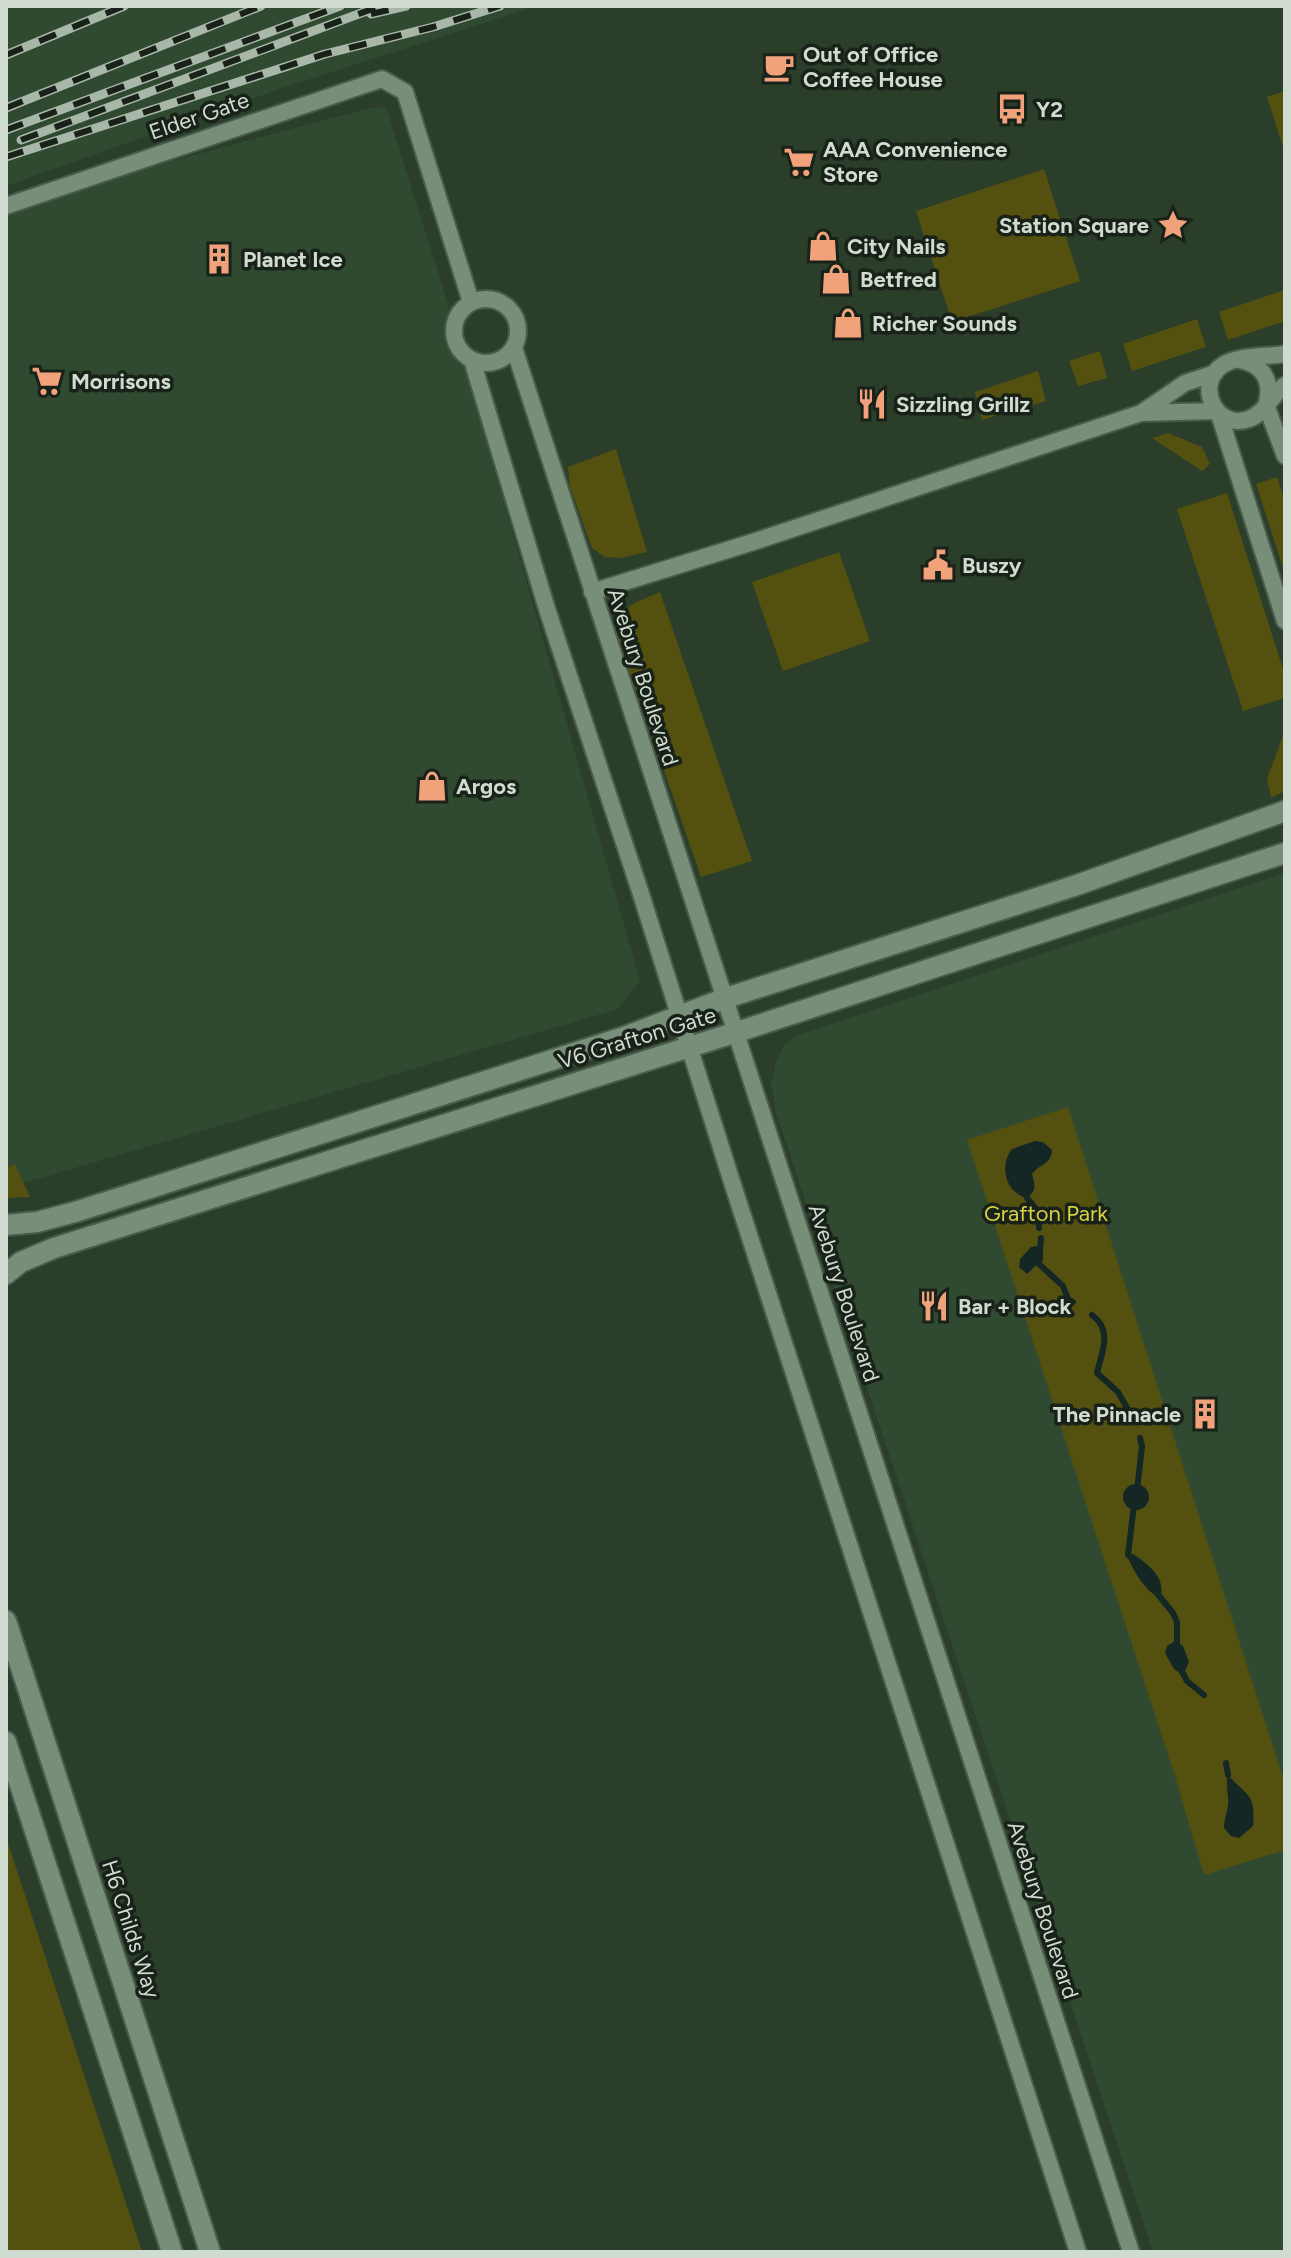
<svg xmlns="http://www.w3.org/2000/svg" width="1291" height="2258" font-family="Figtree,sans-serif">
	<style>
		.built { fill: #304a31 }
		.green { fill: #545010 }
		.water { fill: #142725 }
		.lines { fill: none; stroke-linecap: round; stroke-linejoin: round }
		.stream { stroke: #142725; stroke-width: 6 }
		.minor-casing { stroke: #4a5b4b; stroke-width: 20 }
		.tertiary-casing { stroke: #4a5b4b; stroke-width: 24 }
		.minor { stroke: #778e78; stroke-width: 16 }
		.tertiary { stroke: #778e78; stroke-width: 20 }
		.rail-casing { stroke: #a9b7a9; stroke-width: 9 }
		.rail { stroke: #192219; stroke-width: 6; stroke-dasharray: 18; stroke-linecap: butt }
		.labels { text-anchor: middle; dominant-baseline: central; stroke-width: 7; stroke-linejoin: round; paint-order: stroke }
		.poi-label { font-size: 22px; font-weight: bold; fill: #d0dcd0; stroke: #192219; text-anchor: start }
		.street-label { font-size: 22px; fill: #d0dcd0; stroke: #192219 }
		.park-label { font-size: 22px; fill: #d8d045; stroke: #192219 }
	</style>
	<rect width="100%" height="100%" fill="#2a3e2a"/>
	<path class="built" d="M6,6h531l-258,83 -273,97z
		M386,107l57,181 197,693 -22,28 -612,179v-974l128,-43 236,-63z
		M1285,873v1379h-132l-377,-1140 -5,-28 5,-22 8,-17 14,-10z"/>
	<path class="green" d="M1285,91v62l-18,-56z
		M1044,169l36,112 -128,41 -36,-111z
		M1285,290v31l-57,19 -9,-28z
		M1197,319l9,28 -74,24 -9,-27z
		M1100,351l7,27 -29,8 -9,-25z
		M1038,371l8,30 -64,19 -7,-28z
		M1168,433l34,14 8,17 -8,7 -50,-33z
		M616,449l31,103 -26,6 -16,-1 -13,-9 -22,-61 -2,-20z
		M1277,477l8,25v72l-29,-90z
		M1227,493l58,182v23l-42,13 -66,-202z
		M839,552l31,89 -87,30 -31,-89z
		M660,592l92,269 -51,16 -84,-242c1,-31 19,-32 43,-43z
		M1285,730v61l-14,7 -4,-19z
		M1068,1107l217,677v66l-81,25 -29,-99 -208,-636z
		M15,1164l15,33 -24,1v-30z
		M6,1837l136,415h-136z"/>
	<path class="water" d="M1035,1141l8,1 9,8c-1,15 -13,14 -20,24 3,10 5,17 -5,24 -22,-5 -28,-33 -15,-49z
		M1039,1246l4,3v10l-16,15 -8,-7 1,-8 11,-12z
		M1123 1497a13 13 0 1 1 26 0a13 13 0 1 1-26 0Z
		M1133,1554c15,10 34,24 27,44 -13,-5 -29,-29 -32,-43z
		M1175,1641l8,5 6,16 -4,9 -5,2 -6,-4 -9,-16 2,-7z
		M1228,1775c18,21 28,17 25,51l-14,12 -8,-2 -7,-8c0,-9 3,-15 4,-23 1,-10 -3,-19 0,-30z"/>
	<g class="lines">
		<path class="stream" d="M1027,1198l10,12 2,18
			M1041,1238l-2,26 24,22 5,13 5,3
			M1092,1315c21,15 10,37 5,58l21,19 16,28
			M1137,1490l5,-44 -2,-8
			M1133,1560l-5,-5 6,-50
			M1156,1592l17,21 4,9v27
			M1180,1668l7,13 17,14
			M1226,1763l2,12"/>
		<g class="minor-casing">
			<path id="minor" d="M6,206l376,-127 23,13 66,210
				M454 331a32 32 0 1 1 64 0a32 32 0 1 1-64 0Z
				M514,348l617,1904
				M1285,354c-18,3 -46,1 -62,11 -29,18 -8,66 26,54 15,-5 23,-24 36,-34
				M472,360l75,249 93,282 91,288 347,1073
				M1240,360c23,5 32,20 27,42
				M1266,405l19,51
				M1141,413l75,-2
				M1219,414l66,207
				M592,592l161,-50 388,-129 44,-30 30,-10"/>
		</g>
		<g class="tertiary-casing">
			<path id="tertiary" d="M6,1225l31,-3 38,-10 549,-175 102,-39 348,-112 211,-75
				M6,1274l15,-12 33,-14 683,-216 548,-179
				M6,1621l204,631
				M6,1742l166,510"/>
		</g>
		<use href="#minor" class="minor"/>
		<use href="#tertiary" class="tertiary"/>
		<g class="rail-casing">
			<path id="rail" d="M371,14l35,-8
				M6,55l118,-49
				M6,108l255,-102
				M6,130l334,-124
				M21,140l359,-134
				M6,157l319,-103 108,-27 67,-21"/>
		</g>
		<use href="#rail" class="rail"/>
	</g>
	<defs>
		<g id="cafe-bare" transform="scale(2.4)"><path d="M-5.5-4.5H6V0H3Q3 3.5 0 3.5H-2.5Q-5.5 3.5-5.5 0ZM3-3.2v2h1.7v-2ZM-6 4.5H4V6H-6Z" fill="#f1a27b" stroke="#192219" stroke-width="2.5" paint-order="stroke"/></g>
		<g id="bus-bare" transform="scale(2.4)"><path d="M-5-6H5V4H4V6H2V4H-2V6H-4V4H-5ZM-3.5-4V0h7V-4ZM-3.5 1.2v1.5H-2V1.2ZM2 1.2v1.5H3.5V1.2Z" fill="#f1a27b" stroke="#192219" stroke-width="2.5" paint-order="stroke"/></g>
		<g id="supermarket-bare" transform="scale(2.4)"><path d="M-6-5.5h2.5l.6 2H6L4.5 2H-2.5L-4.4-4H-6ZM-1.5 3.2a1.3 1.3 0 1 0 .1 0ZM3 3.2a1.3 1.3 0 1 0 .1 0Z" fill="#f1a27b" stroke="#192219" stroke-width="2.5" paint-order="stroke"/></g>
		<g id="sight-bare" transform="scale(2.4)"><path d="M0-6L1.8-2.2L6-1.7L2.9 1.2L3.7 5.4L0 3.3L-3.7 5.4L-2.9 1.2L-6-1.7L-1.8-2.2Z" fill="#f1a27b" stroke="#192219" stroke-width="2.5" paint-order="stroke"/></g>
		<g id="shop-bare" transform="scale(2.4)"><path d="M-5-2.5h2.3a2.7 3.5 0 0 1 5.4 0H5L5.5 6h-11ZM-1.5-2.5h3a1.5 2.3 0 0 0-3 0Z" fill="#f1a27b" stroke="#192219" stroke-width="2.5" paint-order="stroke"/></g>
		<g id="building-bare" transform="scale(2.4)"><path d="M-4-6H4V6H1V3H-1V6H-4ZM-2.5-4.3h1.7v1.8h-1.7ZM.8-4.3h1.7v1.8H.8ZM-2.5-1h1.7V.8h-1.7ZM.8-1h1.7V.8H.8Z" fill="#f1a27b" stroke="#192219" stroke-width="2.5" paint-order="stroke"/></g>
		<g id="restaurant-bare" transform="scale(2.4)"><path d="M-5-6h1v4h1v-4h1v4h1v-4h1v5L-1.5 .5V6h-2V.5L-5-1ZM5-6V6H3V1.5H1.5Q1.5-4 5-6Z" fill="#f1a27b" stroke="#192219" stroke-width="2.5" paint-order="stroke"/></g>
		<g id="civic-bare" transform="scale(2.4)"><path d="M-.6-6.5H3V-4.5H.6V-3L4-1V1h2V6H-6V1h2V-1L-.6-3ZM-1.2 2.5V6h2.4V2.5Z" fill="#f1a27b" stroke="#192219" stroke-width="2.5" paint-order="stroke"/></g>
	</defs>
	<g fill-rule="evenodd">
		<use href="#cafe-bare" x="779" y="67"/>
		<use href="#bus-bare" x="1012" y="109"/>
		<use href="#supermarket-bare" x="799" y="162"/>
		<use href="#sight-bare" x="1173" y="225"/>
		<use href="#shop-bare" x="823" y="246"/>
		<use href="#building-bare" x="219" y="259"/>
		<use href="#shop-bare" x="836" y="279"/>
		<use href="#shop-bare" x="848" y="323"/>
		<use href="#supermarket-bare" x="47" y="381"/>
		<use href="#restaurant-bare" x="872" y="404"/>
		<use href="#civic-bare" x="938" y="565"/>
		<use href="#shop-bare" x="432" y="786"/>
		<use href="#restaurant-bare" x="934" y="1306"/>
		<use href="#building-bare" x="1205" y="1414"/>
	</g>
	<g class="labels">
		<g class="poi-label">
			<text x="803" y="54">Out of Office<tspan x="803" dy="25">Coffee House</tspan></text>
			<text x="1036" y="109">Y2</text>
			<text x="823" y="149">AAA Convenience<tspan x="823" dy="25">Store</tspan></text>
			<text x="1149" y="225" text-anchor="end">Station Square</text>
			<text x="847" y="246">City Nails</text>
			<text x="243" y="259">Planet Ice</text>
			<text x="860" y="279">Betfred</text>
			<text x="872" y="323">Richer Sounds</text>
			<text x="71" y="381">Morrisons</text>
			<text x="896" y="404">Sizzling Grillz</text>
			<text x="962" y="565">Buszy</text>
			<text x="456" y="786">Argos</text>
			<text x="958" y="1306">Bar + Block</text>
			<text x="1181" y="1414" text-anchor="end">The Pinnacle</text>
		</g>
		<g class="street-label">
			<text transform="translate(199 116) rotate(-19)">Elder Gate</text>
			<text transform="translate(643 677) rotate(72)">Avebury Boulevard</text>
			<text transform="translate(637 1038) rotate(-17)">V6 Grafton Gate</text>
			<text transform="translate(844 1293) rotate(72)">Avebury Boulevard</text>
			<text transform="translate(1043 1910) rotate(72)">Avebury Boulevard</text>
			<text transform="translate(131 1929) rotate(72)">H6 Childs Way</text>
		</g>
		<g class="park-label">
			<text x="1046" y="1213">Grafton Park</text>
		</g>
	</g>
	<rect width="1291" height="2258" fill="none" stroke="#d0dcd0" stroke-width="16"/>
</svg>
